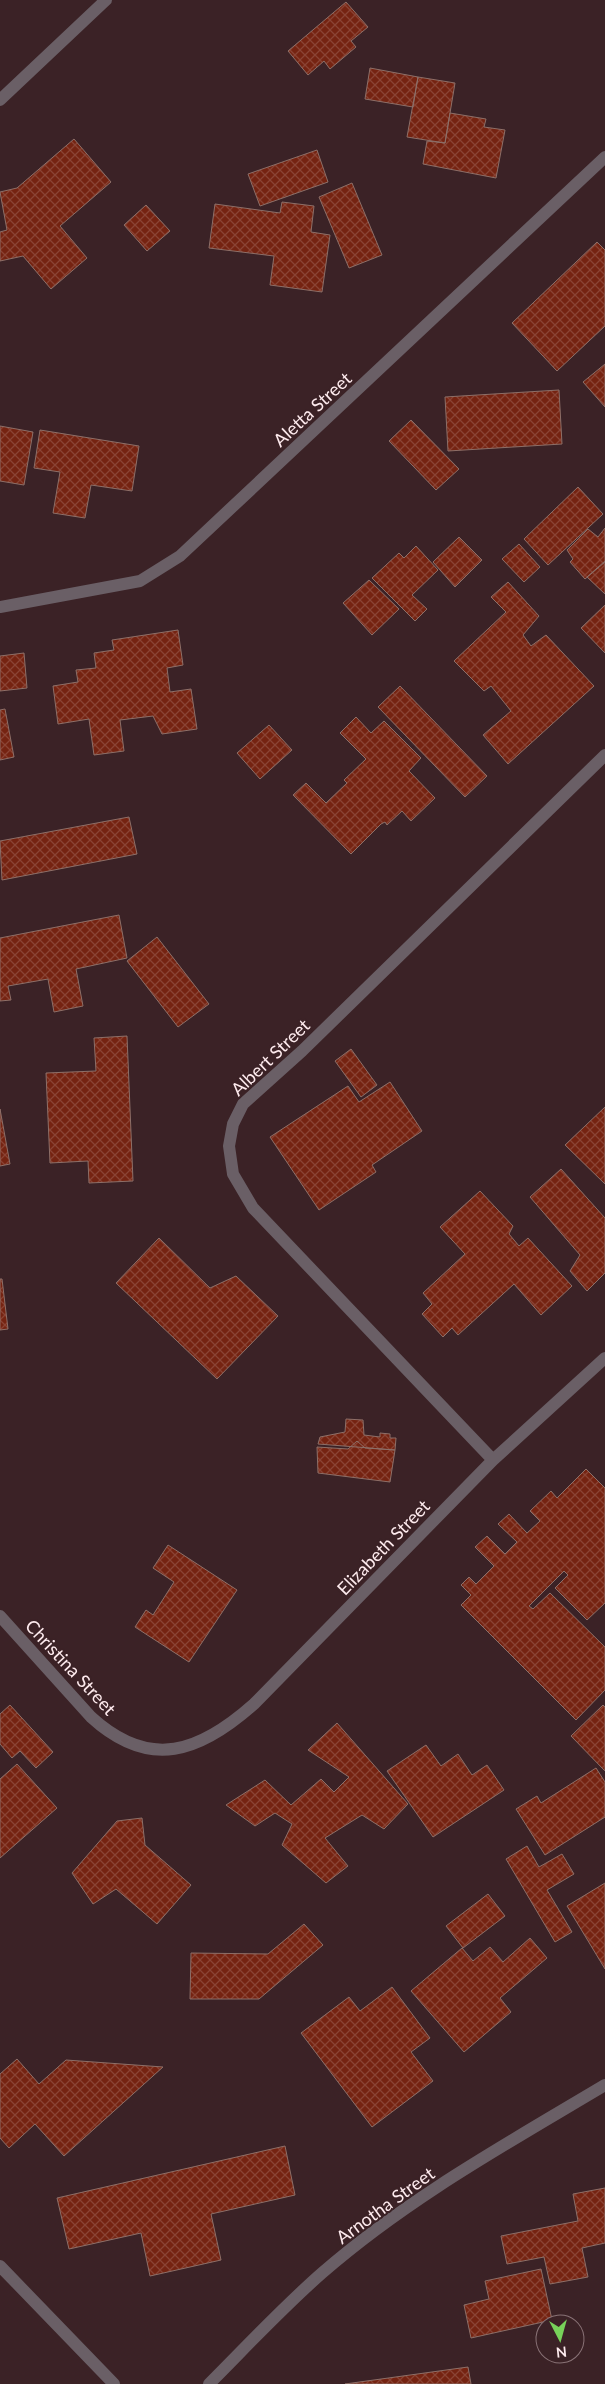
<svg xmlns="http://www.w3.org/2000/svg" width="605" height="2384" font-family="Lato,sans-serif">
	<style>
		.building { fill: url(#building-cross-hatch); stroke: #8d6f68 }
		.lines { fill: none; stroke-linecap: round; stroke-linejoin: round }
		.minor { stroke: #6a5f66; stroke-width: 12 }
		.labels { text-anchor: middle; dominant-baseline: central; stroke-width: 4; stroke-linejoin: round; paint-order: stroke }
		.street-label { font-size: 18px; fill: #feebee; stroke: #3b2226 }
	</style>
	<defs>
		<pattern id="building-cross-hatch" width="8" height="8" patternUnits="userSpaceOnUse" patternTransform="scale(1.25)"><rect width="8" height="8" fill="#752311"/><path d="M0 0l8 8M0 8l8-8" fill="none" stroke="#8a4334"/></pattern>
	</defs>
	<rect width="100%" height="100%" fill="#3b2226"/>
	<path class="building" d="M346,2l22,25 -17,14 5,6 -26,22 -6,-8 -16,14 -20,-24z
		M370,68l48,9 -5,30 -48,-8z
		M418,77l37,6 -10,60 -38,-6z
		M450,113l36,6 -2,8 21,3 -9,48 -73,-14 4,-23 18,2z
		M74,139l37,43 -51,44 27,32 -36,31 -28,-33 -23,5v-29l7,-2 -7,-38 17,-4z
		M317,150l11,32 -68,24 -12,-32z
		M352,183l30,72 -33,13 -30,-71z
		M282,202l32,4 -3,26 19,3 -8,57 -52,-7 4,-29 -65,-8 6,-44 65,9z
		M146,205l24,26 -23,20 -23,-26z
		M597,242l8,8v76l-48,45 -45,-48z
		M605,364v43l-22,-25z
		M559,390l3,54 -114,7 -3,-54z
		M411,420l48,49 -23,21 -47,-49z
		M0,426l33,6 -9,53 -24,-4z
		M40,430l99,16 -7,45 -41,-6 -6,33 -32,-5 7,-41 -26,-4z
		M578,487l25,27 -55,51 -24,-26z
		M605,528v34l-20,17 -15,-17 3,-3 -6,-9 21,-21 10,8z
		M459,537l23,23 -27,27 -22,-25z
		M519,544l21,23 -16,15 -22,-23z
		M416,546l22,24 -26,25 15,14 -12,12 -43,-43 27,-25 5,5z
		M605,561v33l-18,-17z
		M369,580l30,29 -27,26 -29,-32z
		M508,582l31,34 -16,19 8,11 15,-11 48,51 -86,78 -25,-29 28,-24 -20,-25 -7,5 -30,-30 52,-49 -15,-15z
		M605,605v48l-24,-25z
		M178,630l5,35 -16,3 3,24 21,-3 6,40 -35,5 -9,-18 -33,4 4,31 -30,4 -5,-36 -31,5 -5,-38 25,-4 -2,-12 20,-2 -2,-15 20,-3 -2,-10z
		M24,653l3,35 -27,3v-35z
		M400,686l87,90 -22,21 -87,-90z
		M5,709l9,48 -14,3v-50z
		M356,717l15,16 13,-12 37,37 -12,13 26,27 -24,23 -9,-10 -15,14 -2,-3 -4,2 -30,30 -58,-59 13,-12 20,20 21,-20 -3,-3 22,-21 -26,-26z
		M269,725l23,25 -32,29 -23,-26z
		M129,817l8,37 -135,26 -2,-39z
		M119,915l8,43 -51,11 7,37 -29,6 -6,-33 -40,7 3,14 -11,1v-63z
		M157,937l52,67 -31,23 -51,-66z
		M127,1036l6,145 -44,2 -1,-22 -38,2 -4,-90 50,-2 -2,-33z
		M351,1049l26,36 -16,12 -26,-36z
		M390,1082l32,49 -50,34 4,7 -57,38 -49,-73 78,-51 11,16z
		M605,1107v77l-40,-39z
		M0,1109l10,55 -10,2z
		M561,1169l44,49v55l-18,18 -17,-20 10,-16 -50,-58z
		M480,1191l33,35 -4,8 10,12 9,-8 44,48 -31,29 -27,-31 -56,51 -6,-7 -9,9 -21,-23 10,-10 -9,-11 42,-39 -25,-27z
		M159,1238l51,50 26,-12 42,40 -61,63 -101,-96z
		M0,1279h2l6,50 -8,1z
		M346,1419l17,1 1,15 16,2v-4l10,1v4h6l-1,12 -77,-6 2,-7 25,-5z
		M357,1441l8,7 30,2 -5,32 -72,-9 -1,-26 31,2z
		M586,1469l19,19v115l-18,17 -32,-32 13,-13 -4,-4 -35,35 4,3 17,-16 55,54v43l-29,30 -115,-115 10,-10 -10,-10 8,-8 7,7 18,-18 -19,-19 12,-11 18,18 12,-12 -19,-18 11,-10 18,19 13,-12 -10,-10 21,-20 6,7z
		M168,1545l69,45 -48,72 -54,-35 11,-17 7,5 21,-33 -21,-14z
		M10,1705l43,47 -17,16 -16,-17 -8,7 -12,-14v-30z
		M603,1705l2,2v64l-34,-35z
		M337,1723l71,81 -24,25 -22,-14 -37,23 23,28 -22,17 -44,-38 10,-21 -17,-11 -20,13 -29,-21 39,-25 26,25 30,-26 13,13 15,-15 -41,-27z
		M426,1745l15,21 17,-12 14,21 15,-10 17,25 -71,47 -46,-66z
		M17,1764l40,44 -57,50v-79z
		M596,1768l9,14v35l-60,38 -29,-46 21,-13 4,7z
		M142,1818l3,27 46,40 -34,39 -41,-35 -23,15 -21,-31 45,-52z
		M527,1846l12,21 23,-13 12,20 -27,16 25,42 -17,10 -49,-83z
		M605,1883v86l-38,-63z
		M488,1894l17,22 -42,32 -17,-22z
		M304,1924l19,21 -64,54h-69l1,-46 77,1z
		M530,1938l17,20 -47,40 11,14 -47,40 -53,-61 51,-43 11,13 17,-14 13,15z
		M392,1987l38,51 -19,14 22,29 -61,46 -71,-94 48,-36 11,14z
		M17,2059l22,25 27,-24 97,7 -99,89 -29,-32 -26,24 -9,-10v-64z
		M285,2146l10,49 -84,19 10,46 -71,16 -9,-43 -72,16 -12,-51z
		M605,2188v55l-23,5 6,29 -38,7 -6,-27 -37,7 -6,-28 77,-15 -5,-27z
		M541,2269l11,51 -81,18 -7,-33 25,-6 -4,-18z
		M468,2367l3,17h-126z"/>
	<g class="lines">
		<path class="minor" d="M0,100l106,-100
			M0,607l140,-26 40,-25 425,-399
			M493,1460l-240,-252 -20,-34 -4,-28 4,-22 10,-20 59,-53 303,-296
			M0,1616l91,101c59,54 109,35 163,-13l239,-244 112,-102
			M0,2266l114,118
			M209,2384c37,-37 73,-76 113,-111 86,-75 186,-130 283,-188"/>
	</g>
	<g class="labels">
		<g class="street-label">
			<text transform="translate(312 409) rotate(-43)">Aletta Street</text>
			<text transform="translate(270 1057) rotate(-44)">Albert Street</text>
			<text transform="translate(383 1547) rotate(-46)">Elizabeth Street</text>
			<text transform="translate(71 1667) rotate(47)">Christina Street</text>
			<text transform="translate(385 2205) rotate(-36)">Arnotha Street</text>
		</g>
	</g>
	<g transform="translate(560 2339) rotate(174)"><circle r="24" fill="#3b2226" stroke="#897276"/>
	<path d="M0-4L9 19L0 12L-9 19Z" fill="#77d259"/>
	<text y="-8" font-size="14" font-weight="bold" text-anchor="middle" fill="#feebee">N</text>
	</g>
</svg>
